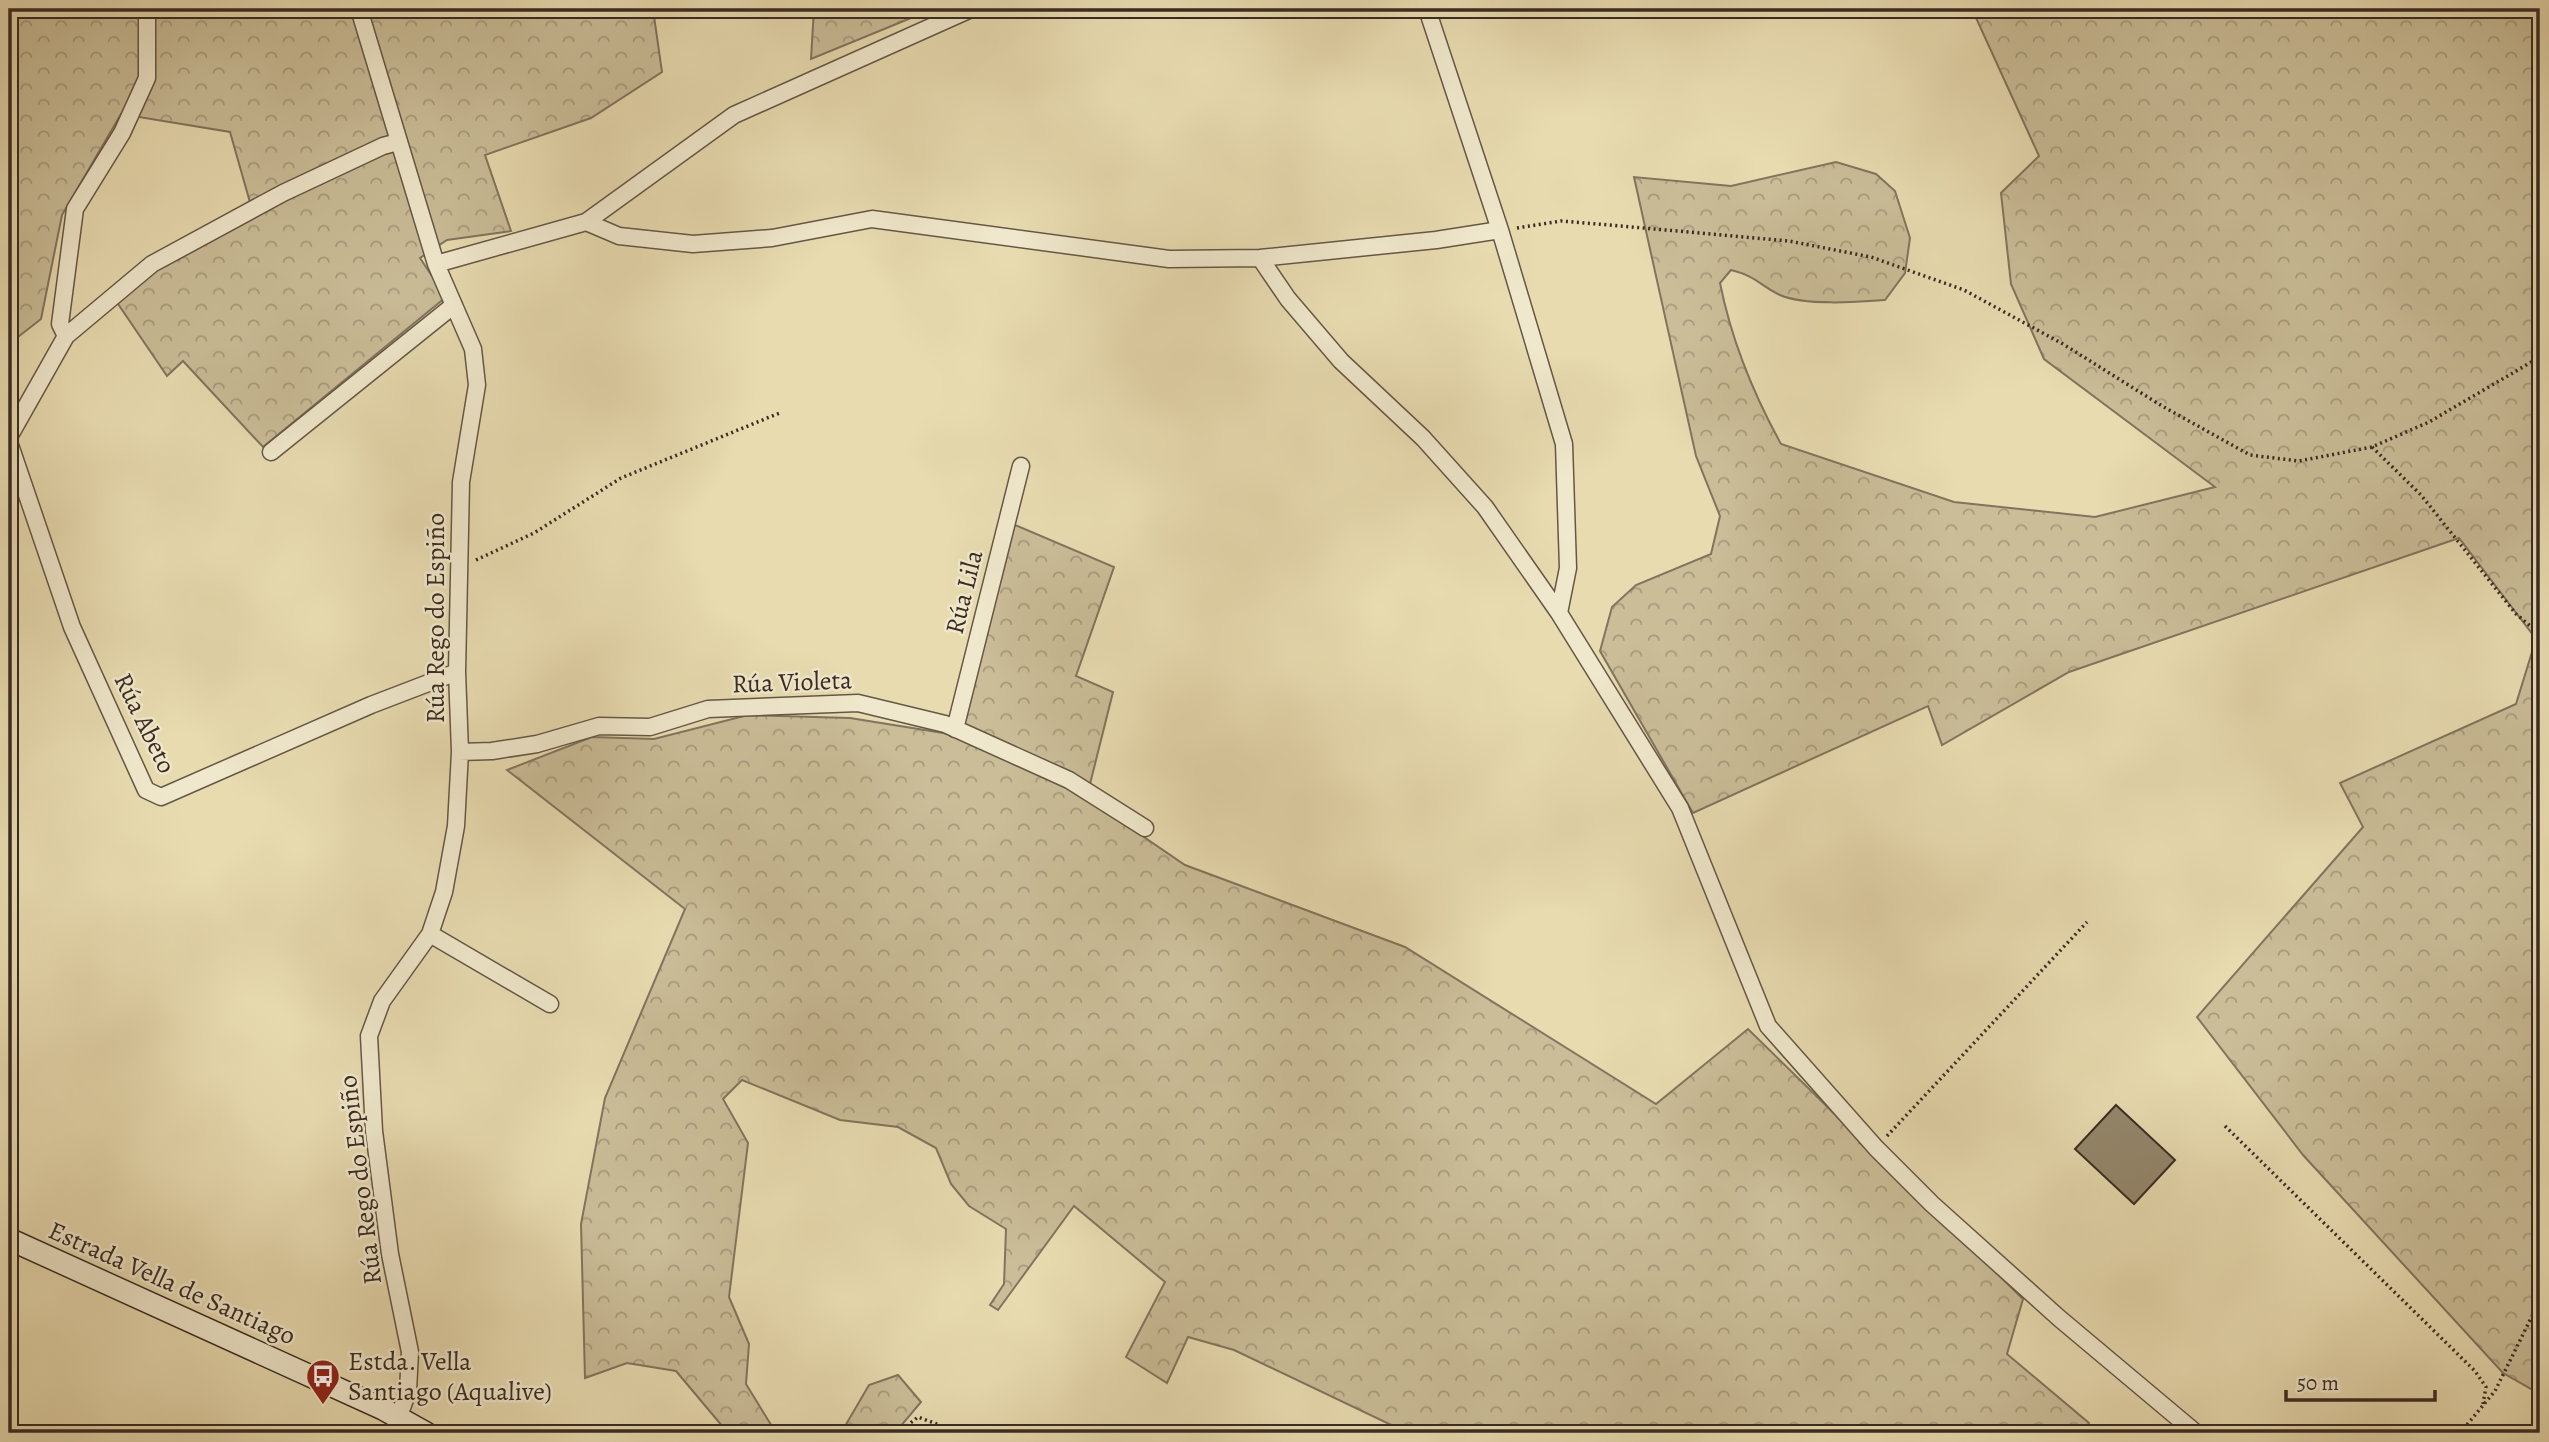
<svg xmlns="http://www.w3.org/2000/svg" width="2549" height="1442" font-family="Alegreya,serif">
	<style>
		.forest { fill: url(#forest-crowns); stroke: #82745e; stroke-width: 2 }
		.building { fill: #94876c; stroke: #392b23; stroke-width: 2 }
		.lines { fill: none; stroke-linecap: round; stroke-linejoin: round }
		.street-casing { stroke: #655746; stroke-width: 19 }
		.secondary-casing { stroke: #392b23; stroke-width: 24 }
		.path { stroke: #392b23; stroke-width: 3.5; stroke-dasharray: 2 3.5; stroke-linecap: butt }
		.street { stroke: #f0e8cc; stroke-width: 16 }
		.secondary { stroke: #f0e8cc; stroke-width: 21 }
		.labels { text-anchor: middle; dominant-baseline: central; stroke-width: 5; stroke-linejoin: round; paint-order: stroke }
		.street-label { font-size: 26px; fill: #392b23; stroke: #f0e8cc }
		.poi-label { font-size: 26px; fill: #392b23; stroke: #f0e8cc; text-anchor: start }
	</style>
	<defs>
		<pattern id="forest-crowns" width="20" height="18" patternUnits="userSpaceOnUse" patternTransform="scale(1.75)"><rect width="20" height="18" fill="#cabd98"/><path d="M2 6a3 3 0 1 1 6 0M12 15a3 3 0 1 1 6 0" fill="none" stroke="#a59a7c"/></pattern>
	</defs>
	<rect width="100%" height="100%" fill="#e8dbb0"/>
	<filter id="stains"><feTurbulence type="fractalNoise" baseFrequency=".00286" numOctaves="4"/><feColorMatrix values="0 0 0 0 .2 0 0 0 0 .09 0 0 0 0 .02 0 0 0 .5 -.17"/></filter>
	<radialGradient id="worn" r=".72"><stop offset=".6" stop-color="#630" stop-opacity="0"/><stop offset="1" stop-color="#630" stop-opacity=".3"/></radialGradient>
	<path class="forest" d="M9,9h644l9,63 -71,46 -106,37 26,76 -64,9 -27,18 26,39 -183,150 -80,-86 -16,15 -55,-81 141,-82 -23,-81 -109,-18 -59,101 -21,104 -32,25z
		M814,9h119l-122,50z
		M1972,9h568v1385l-37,-21 -200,-218 -106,-138 166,-190 -23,-44 176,-79 20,-65 -77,-101 -390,134 -127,73 -14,-39 -235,107 -93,-162 12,-44 24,-22 75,-31 9,-38 -24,-60 -62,-279 97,9 105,-24 40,12 19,17 15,47 -5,35 -20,27c-27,2 -80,6 -105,-5 -21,-10 -22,-18 -49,-25l-11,13c11,55 34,112 61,161l173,58 141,15 120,-30 -171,-128 -33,-75 -10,-91 38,-37z
		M1008,522l106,45 -38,109 37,16 -23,92 32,38 63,43 220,82 251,157 92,-75 275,270 -16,55 82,69 -7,10h-674l-174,-83 -46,-13 -21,46 -41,-26 39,-75 -91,-76 -76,104 -8,-5 14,-21 2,-55 -37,-23 -18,-22 -15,-36 -38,-21 -58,-7 -98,-40 -19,19 25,44 -19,154 20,47 -3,40 30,49h-48l-52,-62 -49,-8 -42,15 -4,-154 24,-126 80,-189 -178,-139 85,-33 62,2 94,-24 102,3 100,16z
		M898,1375l23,27 -26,31h-54l28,-48z"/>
	<path class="building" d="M2116,1105l59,55 -41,44 -59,-55z"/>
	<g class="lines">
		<g class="street-casing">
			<path id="street" d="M359,9l77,255 37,85 4,36 -16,97 -4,190 3,80 -4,74 -12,66 -14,42 -48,67 -13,35 5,95 16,123 20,98 -2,39 -15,42
				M1427,9l73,221 64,214 4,124 -9,45
				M586,222l33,14 74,8 79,-6 100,-19 297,40 91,-1 176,-18 64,-10
				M1260,258l28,41 53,62 82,77 62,69 74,106 121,195 88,218 108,122 56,56 127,114 137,115
				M436,264l150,-42 148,-107 237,-106
				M66,336l86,-72 131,-71 100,-47 15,-4
				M9,437l57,-101 -6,-12 15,-115 47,-76 25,-55v-69
				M9,442l63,185 74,163 15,7 210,-92 86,-33
				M271,452l183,-147
				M955,729l66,-263
				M460,752l32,-1 45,-7 62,-18 51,1 58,-18 150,-6 87,21 124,56 76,48
				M430,934l120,70"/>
		</g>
		<g class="secondary-casing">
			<path id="secondary" d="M9,1239l374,170 43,24"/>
		</g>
		<path class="path" d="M1517,228l44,-7 60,5 168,15 82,16 93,33 99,54 99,62 88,49 49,6 73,-14 57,-25 111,-65
			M2372,447l49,48 95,119 24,20
			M476,560l58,-27 87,-55 161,-66
			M2225,1126l250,245 11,16 -3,17
			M1887,1136l200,-214
			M898,1433l20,-16 43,16
			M2460,1433l35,-42 45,-91"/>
		<use href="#street" class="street"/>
		<use href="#secondary" class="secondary"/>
	</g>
	<defs>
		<g id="bus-pin" transform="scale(1.75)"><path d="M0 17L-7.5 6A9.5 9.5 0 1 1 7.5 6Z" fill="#8f2418" stroke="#f0e8cc"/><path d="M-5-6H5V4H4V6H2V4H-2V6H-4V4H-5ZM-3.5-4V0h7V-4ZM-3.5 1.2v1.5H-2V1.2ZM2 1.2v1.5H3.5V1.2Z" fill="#fff"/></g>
	</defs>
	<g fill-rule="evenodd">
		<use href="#bus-pin" x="323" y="1376"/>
	</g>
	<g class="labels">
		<g class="street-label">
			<text transform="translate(964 592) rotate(-76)">Rúa Lila</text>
			<text transform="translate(435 618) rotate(-90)">Rúa Rego do Espiño</text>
			<text transform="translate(792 682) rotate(-2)">Rúa Violeta</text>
			<text transform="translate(145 723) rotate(64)">Rúa Abeto</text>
			<text transform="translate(360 1180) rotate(-97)">Rúa Rego do Espiño</text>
			<text transform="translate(172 1283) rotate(24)">Estrada Vella de Santiago</text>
		</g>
		<g class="poi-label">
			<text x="348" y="1361">Estda. Vella<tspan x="348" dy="30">Santiago (Aqualive)</tspan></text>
		</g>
	</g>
	<rect width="2549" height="1442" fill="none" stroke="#e8dbb0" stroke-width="35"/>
	<rect x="10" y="10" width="2528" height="1421" fill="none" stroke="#392b23" stroke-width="3.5"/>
	<rect x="18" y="18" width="2514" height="1407" fill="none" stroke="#392b23" stroke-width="2"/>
	<path d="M2286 1390v10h149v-10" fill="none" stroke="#392b23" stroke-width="3.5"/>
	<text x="2297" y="1390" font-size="21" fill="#392b23" stroke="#f0e8cc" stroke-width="5" paint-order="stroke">50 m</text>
	<rect width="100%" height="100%" filter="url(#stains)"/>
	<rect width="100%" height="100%" fill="url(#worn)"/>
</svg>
